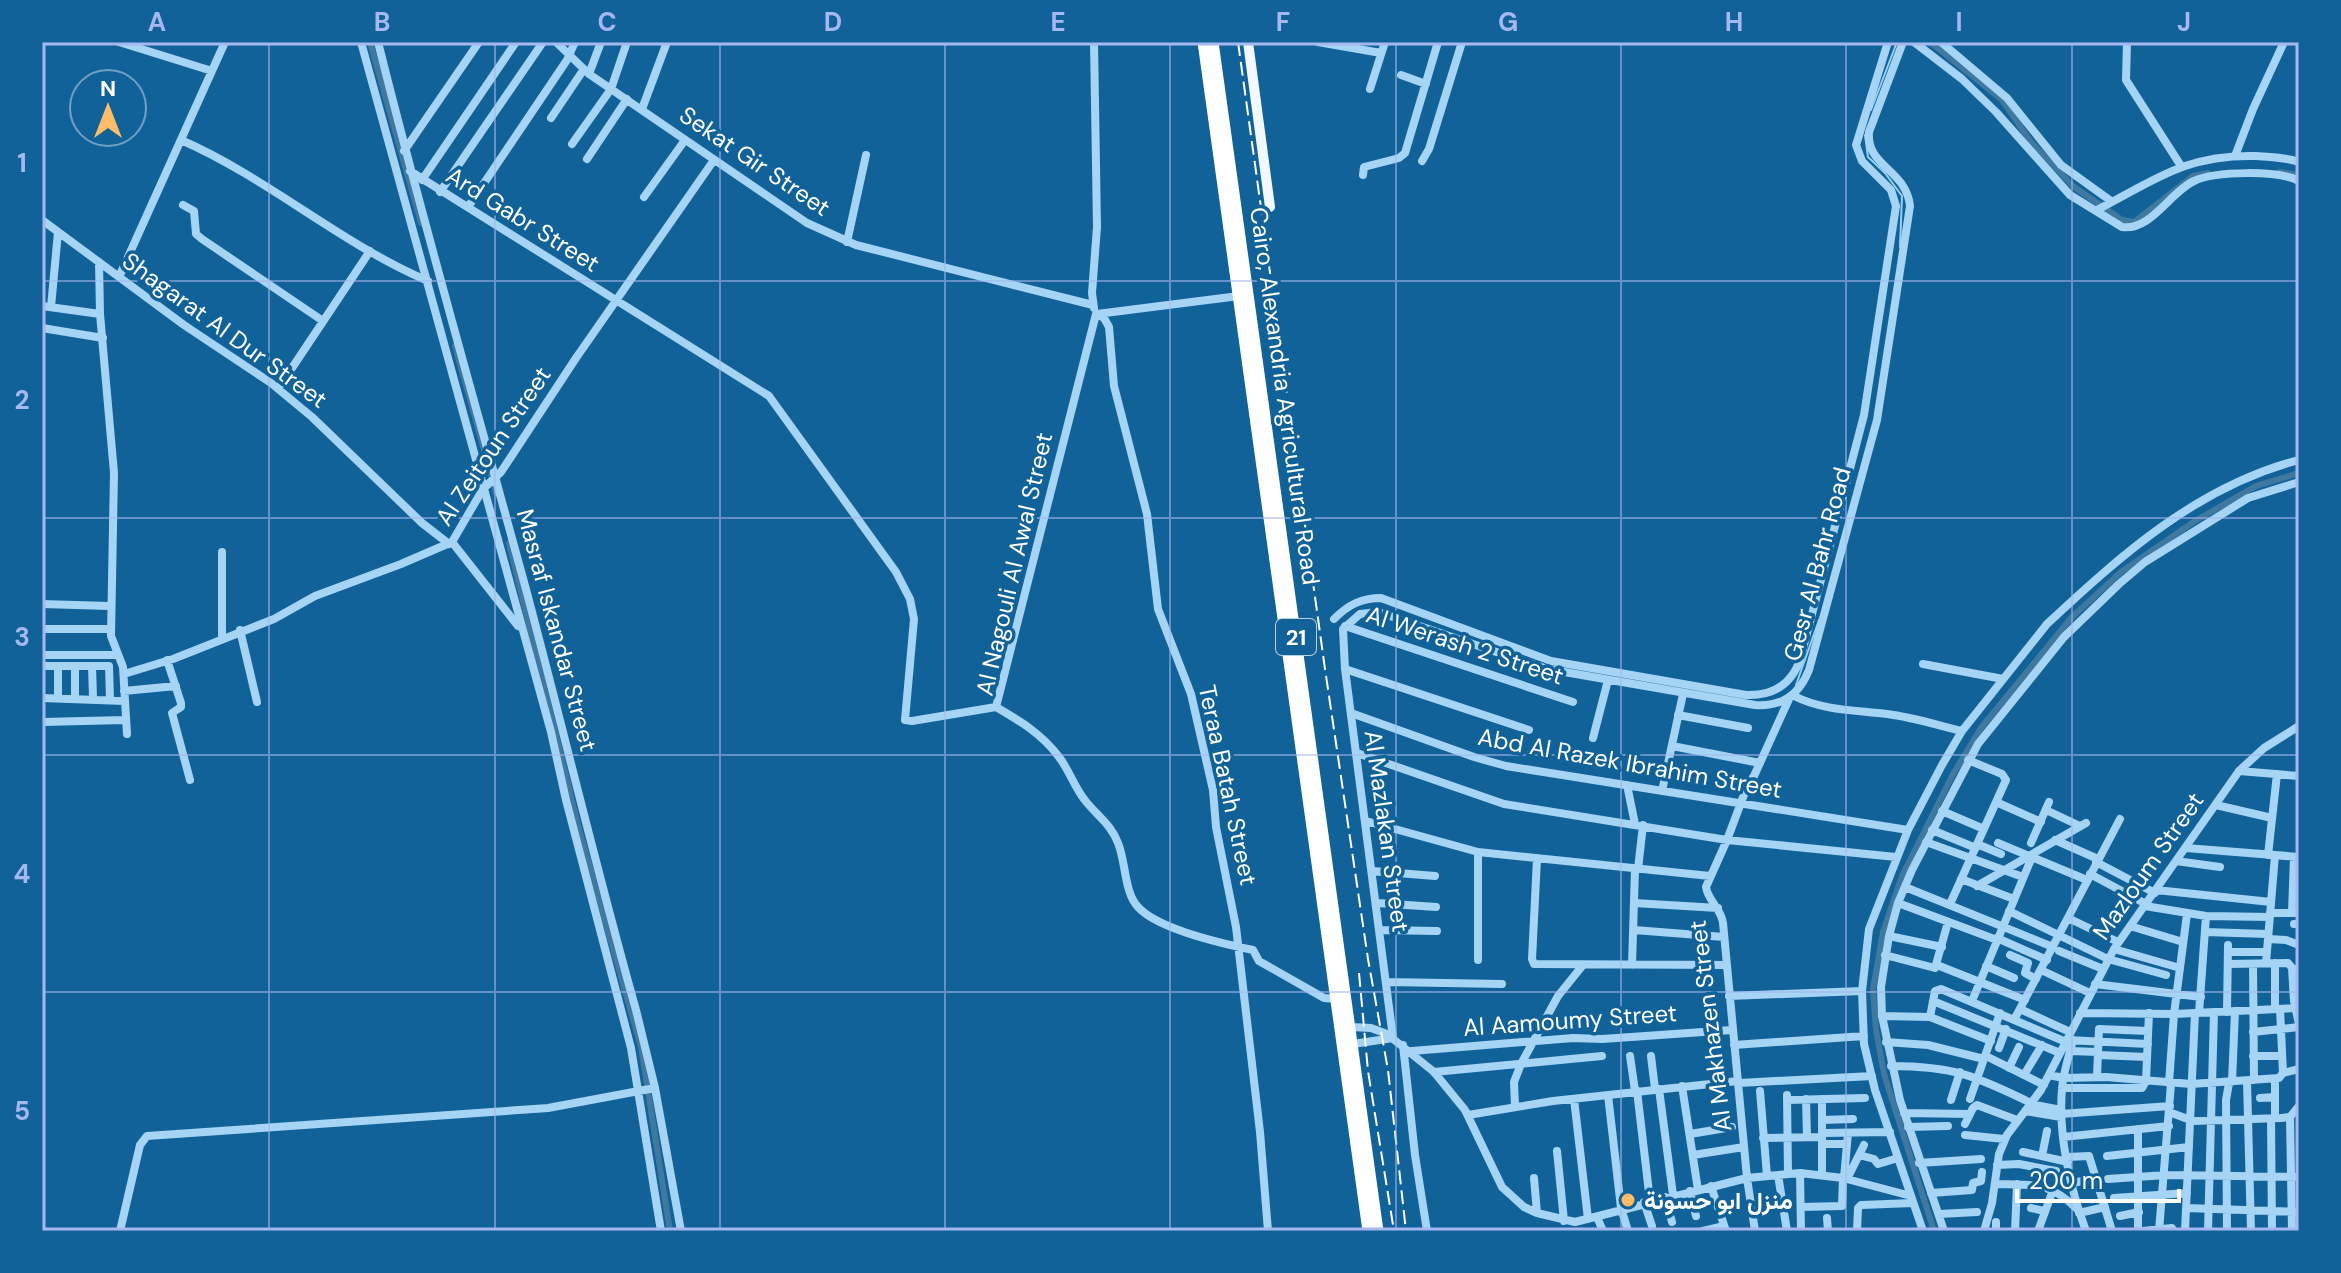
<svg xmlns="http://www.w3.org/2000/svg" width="2341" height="1273" font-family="'DM Sans',Vazirmatn,sans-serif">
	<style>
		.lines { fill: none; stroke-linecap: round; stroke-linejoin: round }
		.stream { stroke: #96d2f7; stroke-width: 2 }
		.canal { stroke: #4079a0; stroke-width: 6 }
		.minor { stroke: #a5d4f4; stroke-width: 8 }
		.major { stroke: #f1f9ff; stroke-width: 10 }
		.highway { stroke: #fff; stroke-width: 11 }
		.rail { stroke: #fff; stroke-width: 2; stroke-dasharray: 14 6; stroke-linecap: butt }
		.grid { fill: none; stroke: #a5b8ef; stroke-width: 2; stroke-opacity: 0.55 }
		.poi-dot { fill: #ffbd67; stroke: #12629a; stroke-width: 3 }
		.labels { text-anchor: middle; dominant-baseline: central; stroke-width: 7; stroke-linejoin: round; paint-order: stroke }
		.shield { fill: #12629a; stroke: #b8d0e1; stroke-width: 2 }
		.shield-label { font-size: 22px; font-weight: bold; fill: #fff }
		.street-label { font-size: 24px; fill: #fff; stroke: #12629a }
		.poi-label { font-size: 24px; font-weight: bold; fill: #fff; stroke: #12629a; text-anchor: start }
		.neatline { fill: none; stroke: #a5b8ef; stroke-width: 3 }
		.grid-label { font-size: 26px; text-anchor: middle; font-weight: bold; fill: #a5b8ef }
	</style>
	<rect width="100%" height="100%" fill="#12629a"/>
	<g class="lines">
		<path class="stream" d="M1871,110l26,-68
			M1865,135l3,22 17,16 17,23 -2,51
			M1796,685l23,-65"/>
		<path class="canal" d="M370,42l51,181
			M1930,42l72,58 29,42 43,45 48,33 12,2 59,-46 15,-3
			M2279,172l20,3
			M455,346l41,147
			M509,543l69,282 63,222 29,184
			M1934,1231l-50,-157 -8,-44 -3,-41 10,-57 19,-56 51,-102 28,-46 91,-111 49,-45 74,-51 61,-35 43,-13"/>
		<path class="minor" d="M119,42l93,29
			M361,42l190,690 15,68 65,248 30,183
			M378,42c46,185 99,367 149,551 37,139 70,279 109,417l19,78 26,143
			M556,42l33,32 218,149 49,22 237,60
			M1094,42l3,185 -5,66 2,15
			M1318,42l63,11
			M1914,42l48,37 34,33 74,83 52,32c29,4 48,-35 72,-46 21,-10 85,-11 105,0
			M1941,42l66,56 54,67 50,36
			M2127,42l-1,38 55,86
			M589,74l12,-32
			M1401,75l25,9
			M1370,89l15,-47
			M642,109l25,-67
			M551,118l33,-49
			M181,140c87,38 160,104 247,141
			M572,144l39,-55 16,-47
			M404,151l75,-109
			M2235,156l18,-47 31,-67
			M587,159l40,-60
			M1422,161l7,-12 33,-107
			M410,171l359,225 127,176 14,27 4,20 -9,101 7,1 84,-14
			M1363,175l1,-8 35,-9 6,-5 33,-111
			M422,180l94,-138
			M440,192l103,-150
			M644,197l41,-57
			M183,205l11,6 2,23 6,5 121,82
			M468,207l99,-147 8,-18
			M2097,210c58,-30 89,-56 159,-54 14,1 29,1 43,6
			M42,220l142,105 87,58 41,34 110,106 27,21
			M847,242l19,-87
			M99,262l1,52 14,159 -3,163 12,31 4,67
			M119,277l106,-235
			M42,306l58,8
			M51,307l7,-75
			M1096,314l8,4 5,9 5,59 33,128 11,95 33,85 22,96 3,37 20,100 24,205 8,99
			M1097,314l142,-18
			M42,328l61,10
			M278,389l92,-138
			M452,542l66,84
			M42,604l67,2
			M1334,619c14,-14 27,-21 47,-21l170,63 195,34c27,1 45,-10 54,-35l64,-245 32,-209 -5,-16 -29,-29 -6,-16 32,-103
			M1345,626l228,76
			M42,629h68
			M240,630l17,72
			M222,638v-86
			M42,655h76
			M167,660l14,43v4l-9,6 18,67
			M1923,664l80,15
			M42,666h67l1,33
			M58,666v32
			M92,666l1,32
			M1345,669l184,61
			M124,674l49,-15 101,-40 41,-23 86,-32 51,-22 31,-53 18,-17 75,-114 138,-198
			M124,691l52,-5
			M1794,696c30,15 61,14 93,18 25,3 50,11 75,17
			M42,698l82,3
			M75,698v-32
			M996,707c24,14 46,27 63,50 10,13 15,29 25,42 11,15 28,26 34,44 8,19 6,49 20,64 20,22 86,37 115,43l6,11 65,37 12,1
			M996,707l100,-393
			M1351,713l123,44 32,9 402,64
			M1678,715l70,13
			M42,722l83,-2
			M1593,738l15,-58
			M1672,746l88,17
			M1357,753l147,51 223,36 169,17
			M2239,771l60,5
			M1627,785l8,39
			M1662,791l21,-97
			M1996,802l45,20
			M2216,805l56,13
			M2046,810l34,16
			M1942,811l42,18
			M1366,821l112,31 232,24
			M1932,830l44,18
			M2055,840l43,19
			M1926,842l97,35
			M1998,843l89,37
			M2031,843l18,-41
			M1977,844l24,10
			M2186,848l113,9
			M2268,855l9,-81
			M1537,859l-5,100 2,5 192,1
			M2176,861l44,6
			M2096,862l59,31
			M1638,869l5,-44
			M1373,871l62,5
			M2090,874l56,30
			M1961,879l53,20
			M1977,886l109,-63
			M1905,887l148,60
			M2156,890l115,12
			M1377,903l59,4
			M1634,903l84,5
			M1898,903l99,37
			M1950,904l56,-124 -4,-6 -34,-14
			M2145,906l61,10 64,1
			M2009,911l99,48 58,16
			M2270,913h29
			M2292,913l2,-56
			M2068,918l50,24
			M2294,924h5
			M2130,926l53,16
			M1380,930l57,1
			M1634,930l90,7
			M2205,932l63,2
			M1889,936l53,11
			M1997,938l50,22
			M2268,939l18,1 13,5
			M2114,949l66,19
			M2059,951l44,18
			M2228,952h39
			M1885,955l50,13 13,-46
			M2010,955l18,8 -3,10 11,6
			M1478,960v-108
			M2266,963l9,-108
			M2275,963v46
			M2228,964l60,-1 5,6h6
			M2253,964l1,116
			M1632,965l3,-96
			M1937,965l88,35
			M1986,966l28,12
			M2292,968l2,33 5,23
			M2041,970l49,23
			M1388,982l114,2
			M2095,984l106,13
			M1729,996l133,-5
			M1933,1001l127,52
			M1972,1001l60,-144
			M2020,1009l50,23
			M2227,1012l1,-67
			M2080,1013l94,1 122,-6
			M2199,1013l7,-97
			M1882,1016l48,1 61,24
			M1930,1017l5,-26 6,-2 125,53
			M2014,1020l106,-201
			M1351,1027l20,1 16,6 47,38 31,38 37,77 22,20 13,6 38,9 172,-44 53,-5 43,5 68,18
			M2253,1032l46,-5
			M1393,1038l-48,-369 -2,-40 17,-15 18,-2 169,57 208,36c27,2 44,-10 54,-35l68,-250 33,-214c-4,-37 -44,-39 -41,-74l34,-90
			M2067,1040l81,4
			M2073,1040c-4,16 -10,33 -11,49 -4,46 8,99 24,142
			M1886,1042l42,3 56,14
			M1353,1044l40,-6
			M1403,1045l12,110 12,76
			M1734,1045l130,-9
			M1999,1048l7,-19
			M1412,1051l161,-13 29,1 130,-9
			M2070,1051l28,1
			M2098,1055l49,2
			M1630,1056l5,35
			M1651,1056l4,33
			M1986,1056l58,29
			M2253,1056h29
			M1891,1066c62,0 85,10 140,37
			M2009,1068l10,-21
			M1434,1072l168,-16
			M2283,1073l16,-4
			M2024,1075l18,-30
			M2049,1075l14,3 43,-1 85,7 88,-6 4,-5 -3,-64
			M2097,1077l2,-48 49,2
			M2146,1081l3,-68
			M2247,1081l4,150
			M2232,1082l3,-71
			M1739,1083l133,-7
			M2169,1083l5,-69 13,-100
			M1682,1086l16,104
			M2062,1088h80l4,-7
			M1659,1089l14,106
			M1637,1091l13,110
			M1760,1091l7,85
			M1608,1095l13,113 7,23
			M1787,1095l1,79
			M2260,1098l15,-1
			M1574,1099l14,120
			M1806,1099l1,38
			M1970,1099l30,-86
			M1787,1100l78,-2
			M1951,1100l9,-28
			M2030,1104l31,6
			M1515,1106l-1,-24 7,-18 37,-68 25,-31
			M2025,1111l36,6
			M2169,1112l24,9 88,-3 9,-1 9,-11
			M1904,1113l66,1
			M2061,1114l109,-8
			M1468,1115l85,-14 185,-20
			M2290,1117l2,114
			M2275,1118v-39
			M2271,1119l1,112
			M1822,1120l31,-1
			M1965,1124l8,-16 4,-3 40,15
			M1908,1127l40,-1
			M2138,1129v102
			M1822,1133l68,-1
			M1690,1134l42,-7
			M1965,1135l39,4
			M2063,1137l106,-11
			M1763,1138l59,-1
			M1822,1144h25
			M1557,1151l7,70
			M2023,1152l45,10
			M1693,1155l51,-8
			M1859,1155l15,4 4,5 20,-6
			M2042,1156l5,-25
			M2107,1156l82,-9
			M2067,1157l22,-1 23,75
			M1919,1163l62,-4
			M1997,1165l22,-1 37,7
			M1800,1173l1,58
			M1822,1174v-75
			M1778,1175l9,56
			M1534,1178l3,35
			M1844,1178l4,-45
			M1847,1179l17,-34
			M2108,1179l58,-4 133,2
			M2073,1183l23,-5
			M1995,1184c38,1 55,-3 83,26
			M1711,1186l15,45
			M1690,1191l6,25
			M1931,1193l41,-3 1,-7 8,-2 1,-9
			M1665,1197l7,25
			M2114,1198l73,-5
			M1644,1202l8,24
			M1801,1207l41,-1 1,-28
			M2031,1208l13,3
			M2186,1208l113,4
			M2079,1213l26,-6
			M1939,1214l38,-2
			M2120,1216l19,-4
			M1597,1217l6,14
			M1827,1218l1,13
			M120,1231l20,-86 7,-9 401,-28 107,-20
			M1703,1231l21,-5
			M1755,1231l-8,-53 -24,-255c-2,-15 -15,-22 -17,-36l21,-47 21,-56 6,-8 35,-77
			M1857,1231l1,-23 3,-3 52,-2
			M1923,1231l-48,-141 -11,-46 -2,-53 7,-62 39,-99 34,-65 20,-34 85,-107c74,-69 151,-138 252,-164
			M1944,1231l-44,-131 -18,-84 -1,-29 8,-51 9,-33 14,-33 66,-126 86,-107 55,-53 26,-22 103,-64 51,-16
			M1984,1231l8,-28 7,-49 8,-19 34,-45 73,-141 125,-178 25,-23 35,-22
			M1996,1231v-9
			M2015,1231l2,-47
			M2038,1231l15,-41
			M2143,1231l29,-3 1,3
			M2159,1231l12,-147
			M2185,1231l10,-218
			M2208,1231l6,-219
			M2227,1231l-1,-131 3,-17"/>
		<path class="major" d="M1248,42l22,165"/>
		<path class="highway" d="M1203,42l165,1189
			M1213,42l165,1189"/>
		<path class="rail" d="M1238,42l87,627 43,290 20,111 18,161
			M1359,973l9,98 26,160"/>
	</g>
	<path class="grid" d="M269,42v1189M495,42v1189M720,42v1189M945,42v1189M1170,42v1189M1396,42v1189M1621,42v1189M1846,42v1189M2072,42v1189M42,281h2257M42,518h2257M42,755h2257M42,992h2257"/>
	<circle class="poi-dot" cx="1628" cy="1200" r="8"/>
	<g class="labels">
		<rect class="shield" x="1276" y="619" width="40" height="36" rx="6"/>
		<g class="shield-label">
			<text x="1296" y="637">21</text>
		</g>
		<g class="street-label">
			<text transform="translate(755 161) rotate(34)">Sekat Gir Street</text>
			<text transform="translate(523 219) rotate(32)">Ard Gabr Street</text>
			<text transform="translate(225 330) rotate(36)">Shagarat Al Dur Street</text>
			<text transform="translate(1285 396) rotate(82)">Cairo, Alexandria Agricultural Road</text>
			<text transform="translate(493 446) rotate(-56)">Al Zeitoun Street</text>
			<text transform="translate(1014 564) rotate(-77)">Al Nagouli Al Awal Street</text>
			<text transform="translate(1817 564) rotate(-75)">Gesr Al Bahr Road</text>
			<text transform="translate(557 630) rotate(75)">Masraf Iskandar Street</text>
			<text transform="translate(1465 645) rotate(18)">Al Werash 2 Street</text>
			<text transform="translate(1630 763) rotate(10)">Abd Al Razek Ibrahim Street</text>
			<text transform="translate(1228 785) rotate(78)">Teraa Batah Street</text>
			<text transform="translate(1387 831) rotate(82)">Al Mazlakan Street</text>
			<text transform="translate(2148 866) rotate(-55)">Mazloum Street</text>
			<text transform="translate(1570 1020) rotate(-4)">Al Aamoumy Street</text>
			<text transform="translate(1710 1026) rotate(-97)">Al Makhazen Street</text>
		</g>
		<g class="poi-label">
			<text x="1644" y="1200">منزل ابو حسونة</text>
		</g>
	</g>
	<rect width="2341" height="1273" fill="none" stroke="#12629a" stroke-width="88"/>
	<g transform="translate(108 108)"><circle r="38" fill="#12629a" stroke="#71a1c2" stroke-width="2"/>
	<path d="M0-6L14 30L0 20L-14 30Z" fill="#ffbd67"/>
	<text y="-12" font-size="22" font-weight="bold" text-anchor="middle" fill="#ffffff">N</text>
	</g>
	<path d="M2017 1189v12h162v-12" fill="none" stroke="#ffffff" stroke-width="4"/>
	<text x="2029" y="1189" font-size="24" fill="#ffffff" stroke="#12629a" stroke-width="6" paint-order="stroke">200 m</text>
	<rect x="44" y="44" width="2253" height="1185" class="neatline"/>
	<g class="grid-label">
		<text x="157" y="31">A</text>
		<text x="382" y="31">B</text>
		<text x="607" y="31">C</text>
		<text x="833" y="31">D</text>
		<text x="1058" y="31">E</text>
		<text x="1283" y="31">F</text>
		<text x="1508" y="31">G</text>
		<text x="1734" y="31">H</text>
		<text x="1959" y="31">I</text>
		<text x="2184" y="31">J</text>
		<text x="22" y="172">1</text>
		<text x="22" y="409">2</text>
		<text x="22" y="646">3</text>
		<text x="22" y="883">4</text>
		<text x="22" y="1120">5</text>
	</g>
</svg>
